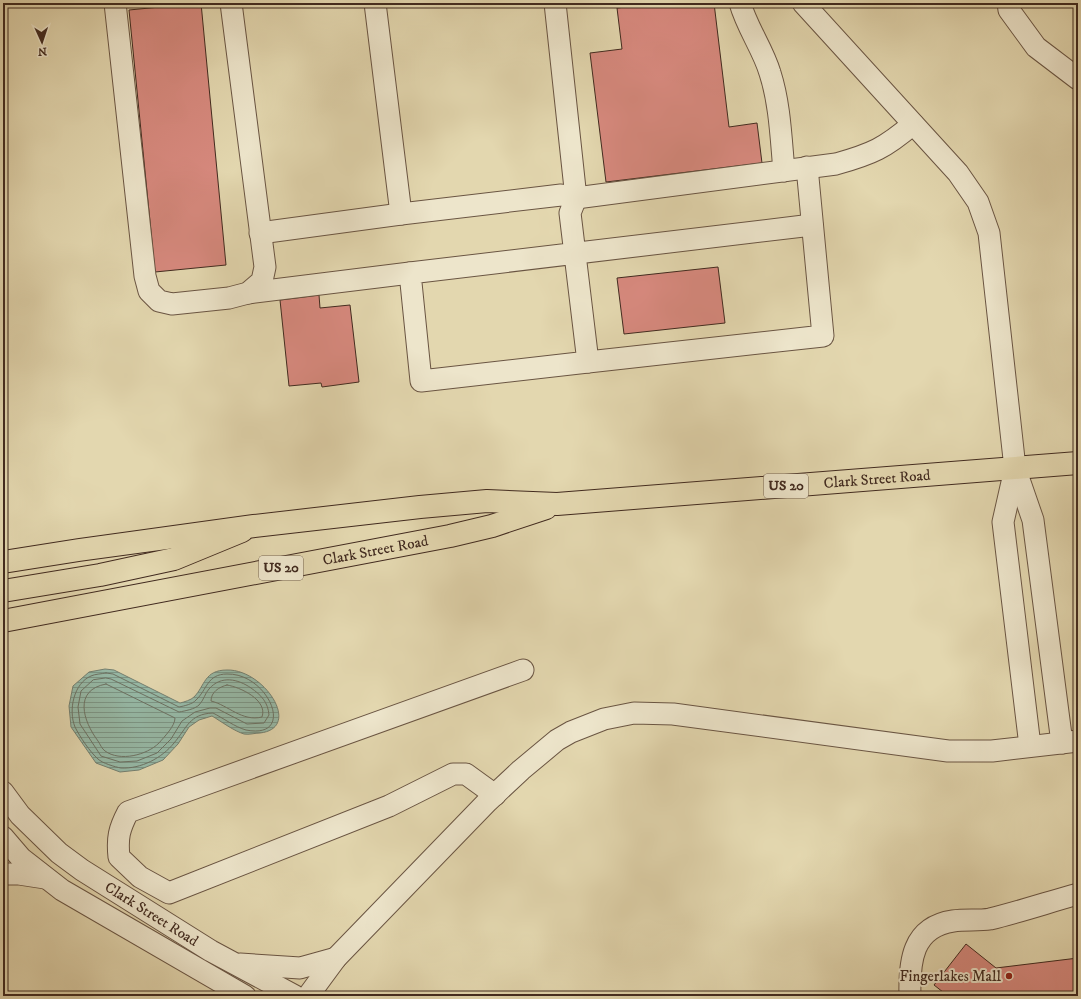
<svg xmlns="http://www.w3.org/2000/svg" width="1081" height="999" font-family="'IM FELL DW Pica',serif">
	<style>
		.water { fill: url(#water-rules); stroke: #748071 }
		.lines { fill: none; stroke-linecap: round; stroke-linejoin: round }
		.shore { stroke: #6c7264; stroke-width: 1 }
		.building { fill: #d7897e; stroke: #412a1f }
		.minor-casing { stroke: #6a5543; stroke-width: 23 }
		.major-casing { stroke: #412a1f; stroke-width: 24 }
		.highway-casing { stroke: #412a1f; stroke-width: 24 }
		.minor { stroke: #ede5cb; stroke-width: 21 }
		.major { stroke: #e3d7af; stroke-width: 22 }
		.highway { stroke: #e3d7af; stroke-width: 22 }
		.poi-dot { fill: #8f2418; stroke: #ede5cb; stroke-width: 1.5 }
		.labels { text-anchor: middle; dominant-baseline: central; stroke-width: 4; stroke-linejoin: round; paint-order: stroke }
		.shield { fill: #ede5cb; stroke: #756253; stroke-width: 1 }
		.shield-label { font-size: 14px; font-weight: bold; fill: #412a1f }
		.street-label { font-size: 15px; fill: #412a1f; stroke: #ede5cb }
		.poi-label { font-size: 15px; fill: #412a1f; stroke: #ede5cb; text-anchor: end }
	</style>
	<defs>
		<pattern id="water-rules" width="6" height="5" patternUnits="userSpaceOnUse"><rect width="6" height="5" fill="#96baa8"/><path d="M0 2.5h6" fill="none" stroke="#7c9788"/></pattern>
	</defs>
	<rect width="100%" height="100%" fill="#e3d7af"/>
	<filter id="stains"><feTurbulence type="fractalNoise" baseFrequency=".005" numOctaves="4"/><feColorMatrix values="0 0 0 0 .2 0 0 0 0 .09 0 0 0 0 .02 0 0 0 .5 -.17"/></filter>
	<radialGradient id="worn" r=".72"><stop offset=".6" stop-color="#630" stop-opacity="0"/><stop offset="1" stop-color="#630" stop-opacity=".3"/></radialGradient>
	<path class="water" d="M105,669l9,1 66,33c4,-1 11,-3 14,-6 11,-11 10,-27 33,-27 37,-1 76,58 33,63 -5,0 -11,2 -16,1 -10,-3 -22,-12 -32,-18l-13,4 -10,7 -11,17 -15,16 -24,10 -19,2 -24,-9 -25,-36 -2,-21 4,-20 16,-14z"/>
	<g class="lines">
		<path class="shore" d="M106,673l7,1 66,33c5,-1 14,-3 17,-7 11,-10 11,-26 31,-26 42,-1 70,66 19,56 -11,-3 -23,-12 -33,-17 -24,1 -26,15 -39,30 -12,15 -33,26 -53,25 -6,-1 -19,-5 -23,-9 -8,-7 -18,-22 -23,-32 -7,-17 -1,-44 16,-51 4,-2 10,-2 15,-3z
			M106,678l5,1 68,33c6,-1 16,-3 20,-7 5,-5 6,-12 10,-16 12,-14 29,-10 42,-1 10,7 17,14 18,27l-5,8 -17,1 -31,-16h-6l-15,4 -13,9 -11,18 -14,14 -20,8 -17,1 -19,-6 -21,-32 -2,-17 3,-16 12,-11z
			M106,684l69,34c0,8 -10,18 -16,25 -12,12 -39,19 -54,8 -3,-2 -5,-7 -7,-10 -15,-20 -25,-51 8,-57z
			M227,685c13,2 41,15 35,32 -20,5 -34,-12 -51,-16 0,-9 8,-14 16,-16z"/>
	</g>
	<path class="building" d="M201,3l25,262 -71,7 -26,-262z
		M660,3h54l15,124 28,-4 5,40 -156,19 -16,-129 32,-4 -5,-41z
		M718,267l7,56 -101,11 -7,-56z
		M319,295l1,13 30,-3 9,77 -37,5 -1,-4 -32,3 -9,-86z
		M966,944l30,24 82,-10v38h-130l-14,-11z"/>
	<g class="lines">
		<g class="minor-casing">
			<g id="minor">
				<path d="M115,3l30,273 4,15 10,10 13,3 57,-6 19,-5 14,-12 3,-14 -34,-264"/>
				<path d="M375,3l26,211 160,-19 15,3 260,-34c36,-10 49,-16 77,-40"/>
				<path d="M555,3l21,195 -6,15 18,149 -167,19 -11,-108 402,-48"/>
				<path d="M740,3c7,25 23,46 30,70 10,31 11,66 14,98"/>
				<path d="M803,3l155,170 20,29 11,31 26,235 18,52 29,223"/>
				<path d="M1008,3l1,7 27,37 42,32"/>
				<path d="M260,233l141,-19"/>
				<path d="M248,293l162,-20"/>
				<path d="M588,362l235,-26 -16,-169"/>
				<path d="M1015,469l-12,53 27,224"/>
				<path id="s1" d="M3,792l17,23 39,38 23,17 129,81 84,45"/>
				<path d="M495,795l-29,-21h-13l-64,32 -220,87 -29,-16 -21,-20c-2,-19 0,-28 9,-45l395,-142"/>
				<path d="M3,837l18,21 41,32 183,106"/>
				<path d="M3,874h16l26,4"/>
				<path d="M240,964l60,4 36,-10"/>
				<path d="M308,996l28,-38 152,-157 33,-31 36,-30 14,-8 33,-13 30,-6 39,1 275,37h44l86,-10"/>
				<path d="M910,996c-1,-34 2,-69 43,-75 12,-2 25,0 37,-2 29,-7 59,-17 88,-25"/>
			</g>
		</g>
		<g class="major-casing">
			<path id="major" d="M3,591l97,-16 74,-16 68,-28"/>
		</g>
		<g class="highway-casing">
			<g id="highway">
				<path id="s2" d="M3,562l76,-12 175,-24 166,-19 67,-6 70,3 521,-41"/>
				<path id="s3" d="M3,621l447,-85 42,-10 54,-18"/>
			</g>
		</g>
		<use href="#minor" class="minor"/>
		<use href="#major" class="major"/>
		<use href="#highway" class="highway"/>
	</g>
	<circle class="poi-dot" cx="1009" cy="976" r="4"/>
	<g class="labels">
		<g class="shield">
			<rect x="764" y="474" width="44" height="24" rx="3"/>
			<rect x="259" y="556" width="44" height="24" rx="3"/>
		</g>
		<g class="shield-label">
			<text x="786" y="486">US 20</text>
			<text x="281" y="568">US 20</text>
		</g>
		<g class="street-label">
			<text stroke="none"><textPath href="#s2" startOffset="879">Clark Street Road</textPath></text>
			<text stroke="none"><textPath href="#s3" startOffset="379">Clark Street Road</textPath></text>
			<text stroke="none"><textPath href="#s1" startOffset="194">Clark Street Road</textPath></text>
		</g>
		<g class="poi-label">
			<text x="1001" y="976">Fingerlakes Mall</text>
		</g>
	</g>
	<rect width="1081" height="999" fill="none" stroke="#e3d7af" stroke-width="16"/>
	<rect x="4" y="4" width="1073" height="991" fill="none" stroke="#412a1f" stroke-width="2"/>
	<rect x="8" y="8" width="1065" height="983" fill="none" stroke="#412a1f"/>
	<g transform="translate(42 42) rotate(177)" stroke="#ede5cb" stroke-width="3" paint-order="stroke">
	<path d="M0-3L7 15L0 10L-7 15Z" fill="#412a1f"/>
	<text y="-6" font-size="11" font-weight="bold" text-anchor="middle" fill="#412a1f">N</text>
	</g>
	<rect width="100%" height="100%" filter="url(#stains)"/>
	<rect width="100%" height="100%" fill="url(#worn)"/>
</svg>
